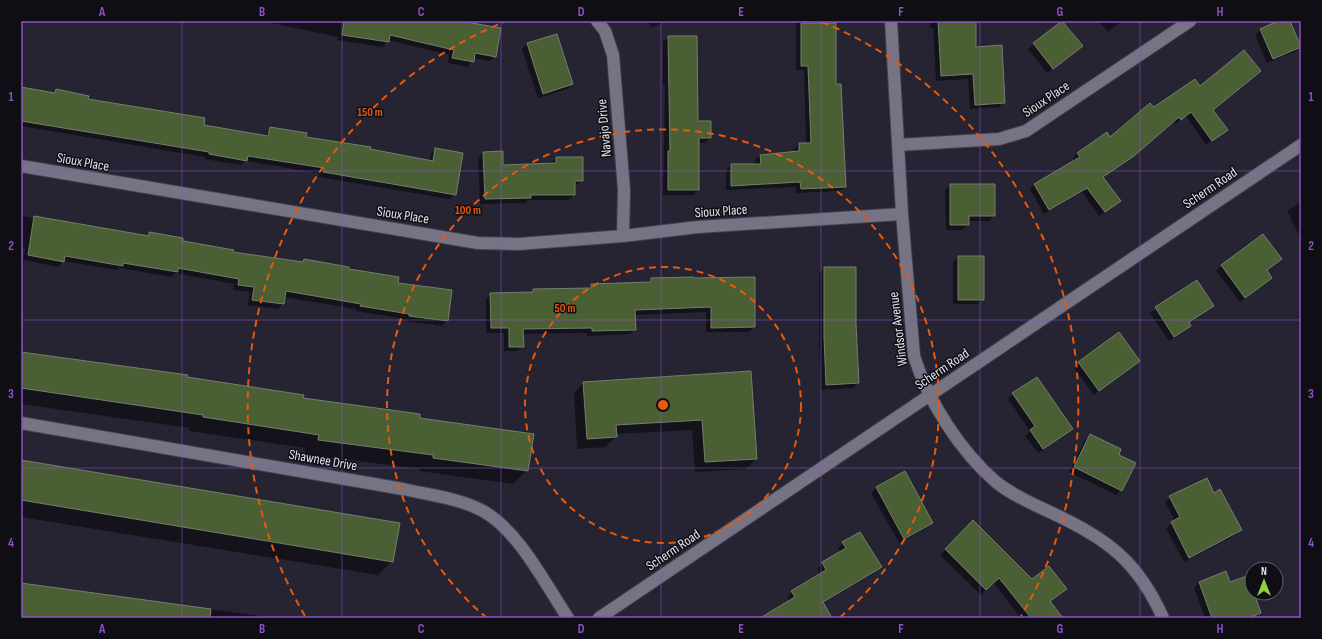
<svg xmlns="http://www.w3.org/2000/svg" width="1322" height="639" font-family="'Sofia Sans Condensed',sans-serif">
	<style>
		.shadow { fill: #0007 }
		.building { fill: #4b5f35; stroke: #757e6d }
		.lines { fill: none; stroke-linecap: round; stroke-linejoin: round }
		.minor-casing { stroke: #42404c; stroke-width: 14 }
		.minor { stroke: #767385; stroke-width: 12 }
		.grid { fill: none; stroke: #9050c8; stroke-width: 1; stroke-opacity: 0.55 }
		.ring { fill: none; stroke: #e8590c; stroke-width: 2; stroke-dasharray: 7 5 }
		.labels { text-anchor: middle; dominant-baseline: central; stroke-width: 3; stroke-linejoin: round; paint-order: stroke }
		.street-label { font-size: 14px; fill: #e2e1eb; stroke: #0f0e15 }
		.centre { fill: #e8590c; stroke: #0f0e15; stroke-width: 2 }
		.ring-label { font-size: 12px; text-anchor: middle; font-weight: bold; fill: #e8590c; stroke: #0f0e15; stroke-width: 3; stroke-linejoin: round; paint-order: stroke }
		.neatline { fill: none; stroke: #9050c8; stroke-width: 1.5 }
		.grid-label { font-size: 13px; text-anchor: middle; font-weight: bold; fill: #9050c8 }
	</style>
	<rect width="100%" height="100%" fill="#262433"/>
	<path class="shadow" d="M262,21h192l41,35 -5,5 -17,-3 -5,9 -20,-4 1,-8 -61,-15 -5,7 -46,-7 1,-3z
		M648,21h17l-13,7z
		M796,21h37l2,65 10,101 -5,4 -44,2v-6l-70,3v-20l5,-5h25l-1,-5 5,-5 35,-3 -1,-3 5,-5h7l-2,-74h-8z
		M930,21h45v27l29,54 -5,5 -29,2 -2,-30 -32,2 -3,-53h-3z
		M1098,21h24l-14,11z
		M1280,21h8l11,26 -5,5 -27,11 -12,-28 5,-5z
		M1062,22l14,29 -29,22 -19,-24z
		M669,37l28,85 13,16 -6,5h-6v47l-5,5h-30l2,-110h-2v-43z
		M527,44l45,40 -5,5 -29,9 -16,-49z
		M1255,75l-43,35 14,20 -20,15 -20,-29 -11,8 -1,-3 -45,39 -26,18 16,23 -20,15 -17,-24 -38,22 -14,-25 4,-5 41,-23 -2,-3 4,-5 33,-15 44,-29 46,-21z
		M21,88l32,5 3,-3 31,10 178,37 5,-9 35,9 124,24 2,-7 5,-5 19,45 -5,5 -131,-22v-4l-74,-12 -4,4 -37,-6 1,-2 -184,-31z
		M483,153l19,13 49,-2 5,-6 26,22 -5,5h-3v10l-5,5h-41l-3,3 -45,1 -2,-46z
		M950,185l44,30 -5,6h-21v4l-6,5h-16l-1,-40z
		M1301,202v37l-14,-28z
		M21,216l126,20 3,-2 82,19 70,10 2,-3 44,10 49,14 50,37 -5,5 -38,-5v-2l-48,-8v-2l-72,-12 -1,6 -5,6 -30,-4 2,-13 -17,-2 1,-6 -59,-11 -3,4 -53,-9 -2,2 -54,-9 -5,6 -35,-7 2,-11h-4z
		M958,257l25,42 -5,5h-25v-42z
		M1280,259l-14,12 5,7 -31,24 -24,-31 6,-6z
		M824,268l31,42 3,73 -5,5 -32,2 -2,-48v-69z
		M652,279l102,48 -5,5h-43v-20l-71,3v14l-5,5 -43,2v-3l-65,1 1,12 -6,5h-13v-18h-18v-34l5,-5h39l3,-4 54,-1 4,-4 57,-2z
		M1197,281l16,25 -24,17 1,3 -5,5 -16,10 -19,-28z
		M1119,334l20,27 -45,34 -20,-27z
		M21,353l165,25 232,40 109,52 -14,14 -94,-13 1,-2 -115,-15v-6l-116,-17 1,-3 -169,-24z
		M750,372l6,87 -10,10 -51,3 -3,-42 -77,4 1,3 -11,10 -28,2 -3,-56 10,-11z
		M1013,394l59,35 -34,24 -13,-17 5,-5 -22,-32z
		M1091,435l30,55 -5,5 -47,-23 16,-32z
		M21,462l371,99 -14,14 -357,-58z
		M904,472l28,50 -5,6 -28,15 -28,-50 5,-5z
		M1197,483l17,11 27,36 -5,5 -52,27 -18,-34 9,-7 -10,-19 5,-5z
		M973,522l59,58 34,8 -17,14 13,16h-41l-28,-36 -12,13 -41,-40z
		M843,543l37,24 -5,5 -53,31 5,15h-60l22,-17 -2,-4 5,-5 29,-17 -4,-7 23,-15 -2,-5z
		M1225,573l5,10 17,-6 13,36 -5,5h-50l-11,-30 5,-6z
		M21,584l240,32 -1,2h-239z"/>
	<path class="building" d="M344,21h116l41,7 -5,29 -21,-4 -1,9 -22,-4 2,-8 -64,-15 -1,7 -47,-7z
		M938,21h38v26l26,-2 3,58 -30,2 -2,-31 -32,2z
		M1062,21l21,25 -30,23 -20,-26z
		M1278,21h12l11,26 -28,12 -13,-30z
		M801,23h35v61h5l5,103 -45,2 -1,-7 -69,4v-22h30l-1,-9 39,-4v-8h12l-3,-77h-7z
		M557,34l16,50 -30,10 -16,-51z
		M668,36h29l1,85h13v17h-12v52h-31v-39h2z
		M1244,50l17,21 -48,39 15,20 -16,11 -21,-29 -10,8 -2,-3 -45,39 -31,21 18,24 -16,11 -18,-24 -38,22 -15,-26 46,-27 -3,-4 30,-21 3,5 40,-34 4,4 41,-28 5,7z
		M21,87l34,6 1,-4 33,7 -1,3 117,19 -1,7 64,11 2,-9 37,6 -1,4 65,10 -1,2 63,12 2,-13 28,5 -7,42 -133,-23 1,-4 -76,-12 -1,5 -38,-7v-2l-188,-31z
		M503,151v14l53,-2v-6h27v24h-8v14h-44v3l-46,1 -2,-47z
		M950,184h45v32h-26v9h-19z
		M34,216l115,20v-4l34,6v3l51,9 -1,2 70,10 1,-3 45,8v2l50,8 -1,6 54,7 -4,31 -39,-5v-2l-49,-8 1,-2 -75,-13 -2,13 -32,-4 2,-13 -16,-2 1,-6 -61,-11v4l-55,-9v3l-58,-10 -1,6 -36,-7z
		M1263,234l19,25 -15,11 5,8 -27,20 -24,-33z
		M958,256h26v44h-26z
		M824,267h32v57l3,59 -33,2 -2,-49z
		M694,277v1l61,-1v50l-44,1v-21l-76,3 1,20 -44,1v-3l-69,1 1,18h-15v-19h-18l-1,-35 43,-1v-3l58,-1v-4l60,-2v-4z
		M1197,280l17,26 -25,16 2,4 -17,11 -19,-30z
		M1119,332l21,29 -41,30 -21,-29z
		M21,352l167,23 -1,2 117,18 -1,3 117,16v4l114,16 -6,37 -95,-13v-3l-115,-15 1,-5 -116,-18v-2l-182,-27z
		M751,371l6,88 -52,3 -3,-42 -86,5 1,12 -30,2 -4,-57z
		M1037,377l36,52 -30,20 -13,-19 5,-4 -23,-33z
		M1090,434l31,15 -2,6 17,8 -14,28 -48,-24z
		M21,460l379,63 -7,39 -372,-62z
		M905,471l28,52 -29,16 -28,-52z
		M1207,478l7,15 6,-4 22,41 -53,28 -18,-36 9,-5 -11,-21z
		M973,520l59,59 17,-13 18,23 -17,12 13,17h-32l-32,-40 -13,12 -41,-41z
		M860,532l22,35 -59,35 9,16h-72l35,-21 -4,-6 35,-21 -4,-8 24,-14 -4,-6z
		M1226,571l4,11 17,-6 5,17h2l7,20 -12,5h-37l-13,-36z
		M21,583l190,26 -1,9h-189z"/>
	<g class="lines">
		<g class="minor-casing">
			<path id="minor" d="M597,21l8,10 8,24 11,135 -1,46
				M891,21l11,193 12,142c14,45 46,95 82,126 16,13 37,22 56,31 54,25 86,48 111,105
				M898,145l101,-6 27,-8 164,-110
				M21,166l457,77 41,1 104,-8 75,-9 204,-13
				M21,423l382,66c26,6 56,9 80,22 36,20 62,73 85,107
				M599,618l702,-473"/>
		</g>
		<use href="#minor" class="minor"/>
	</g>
	<path class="grid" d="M182,21v597M342,21v597M501,21v597M661,21v597M821,21v597M980,21v597M1140,21v597M21,171h1280M21,320h1280M21,468h1280"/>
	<g class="ring">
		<circle cx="663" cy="405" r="138"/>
		<path d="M487 618A276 276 0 1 1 839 618"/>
		<path d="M305 616A415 415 0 0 1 504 22M822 22A415 415 0 0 1 1021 616"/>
	</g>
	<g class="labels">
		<g class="street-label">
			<text transform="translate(1046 99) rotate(-34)">Sioux Place</text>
			<text transform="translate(604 128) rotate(-95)">Navajo Drive</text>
			<text transform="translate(83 162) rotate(10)">Sioux Place</text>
			<text transform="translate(1210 188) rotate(-34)">Scherm Road</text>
			<text transform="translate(721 211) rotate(-4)">Sioux Place</text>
			<text transform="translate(403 215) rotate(9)">Sioux Place</text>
			<text transform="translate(898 329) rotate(-97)">Windsor Avenue</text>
			<text transform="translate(942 369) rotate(-34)">Scherm Road</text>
			<text transform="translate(323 460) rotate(10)">Shawnee Drive</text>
			<text transform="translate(673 550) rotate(-34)">Scherm Road</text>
		</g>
	</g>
	<circle cx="663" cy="405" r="6" class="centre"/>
	<g class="ring-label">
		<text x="370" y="116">150 m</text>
		<text x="468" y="214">100 m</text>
		<text x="565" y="312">50 m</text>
	</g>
	<rect width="1322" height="639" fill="none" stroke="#0f0e15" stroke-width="44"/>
	<g transform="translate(1264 581)"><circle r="19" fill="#0f0e15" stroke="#63626b"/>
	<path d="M0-3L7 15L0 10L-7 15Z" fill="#91cd40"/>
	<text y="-6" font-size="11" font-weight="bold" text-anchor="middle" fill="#e2e1eb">N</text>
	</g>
	<rect x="22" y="22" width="1278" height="595" class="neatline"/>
	<g class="grid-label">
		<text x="102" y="16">A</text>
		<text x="262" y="16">B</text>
		<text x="421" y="16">C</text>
		<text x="581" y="16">D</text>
		<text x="741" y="16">E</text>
		<text x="901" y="16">F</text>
		<text x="1060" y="16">G</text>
		<text x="1220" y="16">H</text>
		<text x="11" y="101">1</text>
		<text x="1311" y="101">1</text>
		<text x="11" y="250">2</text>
		<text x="1311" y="250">2</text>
		<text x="11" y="398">3</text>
		<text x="1311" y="398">3</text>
		<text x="11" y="547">4</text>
		<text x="1311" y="547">4</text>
		<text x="102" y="633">A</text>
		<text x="262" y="633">B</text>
		<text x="421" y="633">C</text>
		<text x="581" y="633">D</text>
		<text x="741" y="633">E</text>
		<text x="901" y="633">F</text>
		<text x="1060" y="633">G</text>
		<text x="1220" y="633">H</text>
	</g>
</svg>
